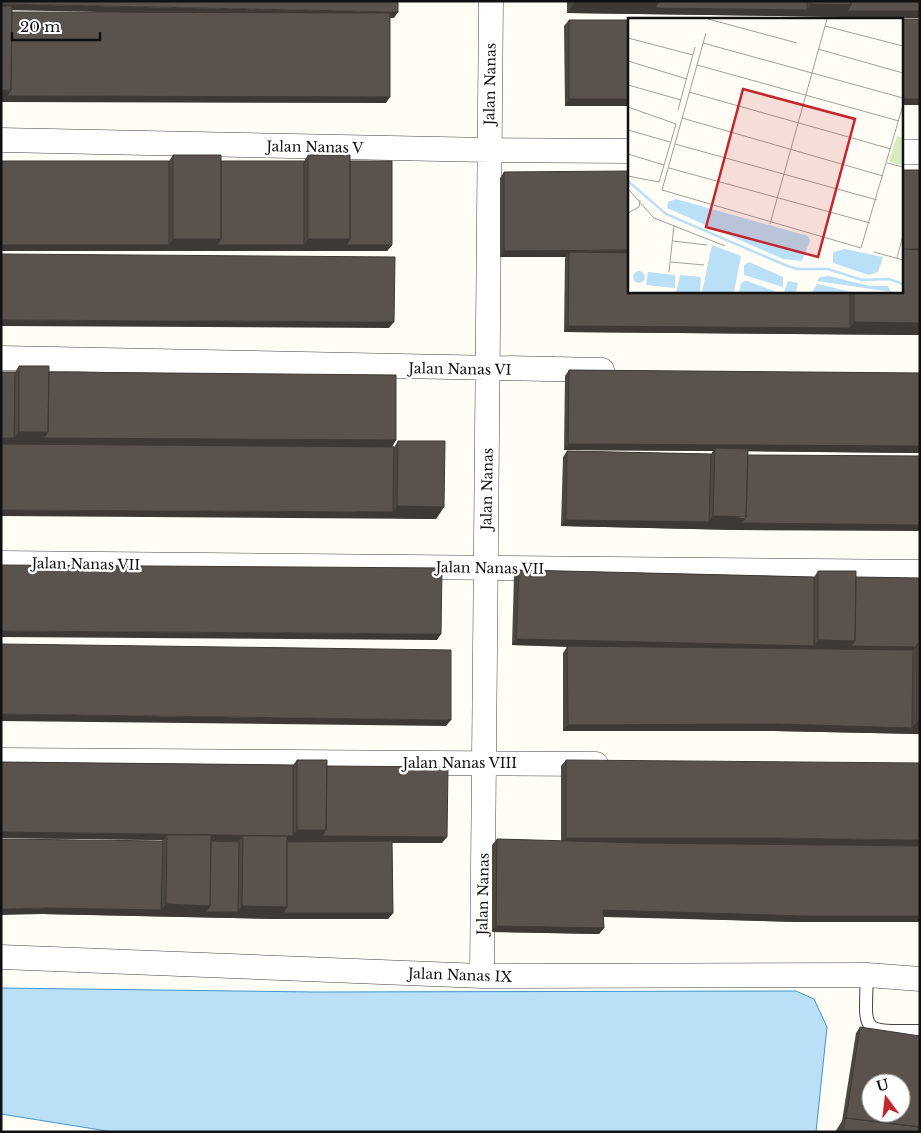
<svg xmlns="http://www.w3.org/2000/svg" width="921" height="1133" font-family="'Libre Baskerville',serif">
	<style>
		.water { fill: #b9e0f7; stroke: #3f96cf }
		.lines { fill: none; stroke-linecap: round; stroke-linejoin: round }
		.lane-casing { stroke: #444; stroke-width: 14 }
		.street-casing { stroke: #444; stroke-width: 25 }
		.lane { stroke: #fff; stroke-width: 12 }
		.street { stroke: #fff; stroke-width: 24 }
		.wall { fill: #4d4742 }
		.shaded-wall { fill: #3f3936 }
		.building { fill: #5a524d; stroke: #3f3936; fill-rule: evenodd }
		.labels { text-anchor: middle; dominant-baseline: central; stroke-width: 5; stroke-linejoin: round; paint-order: stroke }
		.street-label { font-size: 14px; fill: #111; stroke: #fff }
		.inset-river { fill: none; stroke: #b9e0f7; stroke-width: 2.5 }
		.inset-road { fill: none; stroke: #a09f9a; stroke-width: 1 }
		.view { fill: #c4262e; fill-opacity: 0.15; stroke: #c4262e; stroke-width: 2.5 }
		.inset-edge { fill: none; stroke: #111; stroke-width: 2.5 }
	</style>
	<rect width="100%" height="100%" fill="#fffdf5"/>
	<path class="water" d="M1,988l314,4 481,-1 18,8 13,28 -11,105h-703l-112,-18z"/>
	<g class="lines">
		<g class="lane-casing">
			<path id="lane" d="M867,975c-2,60 -7,56 53,56"/>
		</g>
		<g class="street-casing">
			<path id="street" d="M1,140l488,10 141,1
				M902,152h18
				M1,358l601,12
				M1,563l919,9
				M1,760l595,4
				M1,957l481,19 385,-1 53,4
				M482,976l9,-975"/>
		</g>
		<use href="#lane" class="lane"/>
		<use href="#street" class="street"/>
	</g>
	<path class="wall" d="M567,1h353v17l-353,-5z
		M569,20h61v86h-65l-1,-80z
		M173,155l48,6h83l4,-6 42,6 42,84 -5,6h-386v-90h168z
		M920,170v165l-356,-3 1,-74 1,-1h-66v-79l4,-6 126,119h272z
		M19,366l377,74 -4,6 2,1 4,-6 46,66 -8,12 -47,-1 -388,-74 14,-72z
		M569,370l351,3v80l-172,-2 -10,79 -177,-4 2,-69 4,-6 144,3 2,-3 -149,-1 1,-74z
		M519,570l295,7 4,-6 38,6 64,1v156l-146,-3h-211v-78l4,-6 -55,-2 2,-69z
		M297,760l30,6 115,77h-50l1,70 -5,6h-110l-236,-5 121,-74 -162,-2v-76l292,3z
		M566,760l233,162 -196,-5 1,11 -5,6 -107,-2v-87l5,-6 64,2v-75z
		M860,1027l60,105h-85l7,-11 14,-88z"/>
	<path class="shaded-wall" d="M576,1l83,1 148,8 4,-6 40,1 69,6v7l-353,-5z
		M1,4l397,8 -4,6 -393,-8z
		M1,90l389,7 -4,6 -385,-1z
		M569,99h61v7h-65z
		M902,99h18v6h-18z
		M173,239h48l83,6 4,-6h42l42,6 -5,6h-386v-6h168z
		M630,250v6l-61,-4 -3,5h-66l4,-6z
		M1,320l393,2 -5,6 -388,-2z
		M854,322l66,1v4l-6,8 -350,-3 4,-6 282,2z
		M918,329h2v6h-6z
		M19,432h29l348,8 -4,7 -391,-3v-6h13z
		M568,444l352,2v7l-205,-2v-3l-2,3 -149,-1z
		M397,506l47,1 -8,12 -435,-3v-6l392,2z
		M713,516l207,9v6l-182,-1 -177,-4 5,-6 143,2z
		M1,631l440,3 -4,6 -436,-3z
		M516,639l298,7 4,-6 37,1 61,6 -5,6 -102,-1 -297,-7z
		M1,714l450,6 -5,6 -445,-5z
		M917,722h3v12l-146,-3h-211l5,-6 210,-1 134,4z
		M297,830h29l121,7 -5,6 -199,-2v-5l-4,5 -72,-1v-5l-4,5 -162,-2v-6l292,4z
		M566,838h211l143,2v6l-359,-2z
		M166,904l44,2 28,6 4,-6 45,1 -9,12 -236,-5 -41,1v-6l45,-1 115,2z
		M603,910l317,6v6h-121l-200,-6z
		M283,913h110l-5,6h-110z
		M496,926l108,2 -5,6 -107,-2z"/>
	<path class="building" d="M1,1h397v11l-397,-8z
		M576,1h83v1z
		M659,1h148v9l-152,-2z
		M811,1h40v4l-40,-1z
		M851,1h69v10h-73l4,-6z
		M1,6h11l-1,84h-10z
		M12,12l378,1v84l-383,-1 4,-6z
		M902,19h18v80h-18z
		M569,20h61v79h-61z
		M173,155h48v84h-48z
		M308,155h42v84h-42z
		M1,161h168v84h-168z
		M221,161h83v84h-87l4,-6z
		M350,161h42v84h-46l4,-6z
		M902,170h18v79h-18z
		M630,171v79l-126,1v-79z
		M902,249l18,1v73l-66,-1v-31h48z
		M569,252l61,1v38h220v37l-282,-2z
		M1,254l394,3 -1,65 -393,-2z
		M19,366h30l-1,66h-29z
		M569,370l351,3v73l-352,-2z
		M1,372h14l-1,66h-13z
		M49,372l347,3v65l-352,-2 4,-6z
		M398,441h47l-1,66 -47,-1z
		M1,444l393,3 -1,65 -392,-2z
		M715,448l33,1 -2,68 -33,-1z
		M567,451l144,3 -2,68 -143,-2z
		M748,455l172,1v69l-178,-2 4,-6z
		M1,565l441,3 -1,66 -440,-3z
		M519,570l295,7v69l-298,-7z
		M818,571h38l-1,70 -37,-1z
		M856,577l64,1v66h-3l-1,3 -65,-1 4,-5z
		M1,644l450,6v70l-450,-6z
		M917,644h3v78h-3z
		M567,646l346,4 -1,78 -134,-4 -210,1z
		M297,760h30l-1,70h-29z
		M566,760l354,3v77l-143,-2h-211z
		M1,762l292,3v71l-292,-4z
		M327,766l121,1 -1,70 -125,-1 4,-6z
		M167,835h44l-1,71 -44,-2z
		M243,836h44v71l-45,-1z
		M1,839l162,2 -2,69 -115,-2 -45,1z
		M497,839l145,4 278,3v70h-117l-200,-6 1,18 -108,-2z
		M211,841l28,1 -1,70h-32l4,-6z
		M392,841l1,72h-110l4,-6v-65z
		M860,1027l60,9v91l-74,-9zM871,1083h30v30h-30z
		M845,1118l75,9v5h-77z"/>
	<g class="labels">
		<g class="street-label">
			<text transform="translate(490 84) rotate(-89)">Jalan Nanas</text>
			<text transform="translate(315 147) rotate(1)">Jalan Nanas V</text>
			<text transform="translate(460 369) rotate(1)">Jalan Nanas VI</text>
			<text transform="translate(487 489) rotate(-89)">Jalan Nanas</text>
			<text transform="translate(86 564) rotate(1)">Jalan Nanas VII</text>
			<text transform="translate(490 568) rotate(1)">Jalan Nanas VII</text>
			<text x="460" y="763">Jalan Nanas VIII</text>
			<text transform="translate(483 894) rotate(-89)">Jalan Nanas</text>
			<text transform="translate(460 975) rotate(2)">Jalan Nanas IX</text>
		</g>
	</g>
	<g transform="translate(628 18)">
		<rect width="275" height="275" fill="#fffdf5"/>
		<path d="M269,118l6,2v28l-14,-5z" fill="#d5ebbd"/>
		<path d="M48,181l132,37 2,5 -8,20 -19,-2 -116,-51 1,-6zM84,227l29,11 -7,36h-32zM217,231l38,8 -5,15 -9,3 -36,-12v-11zM121,244l34,15v10l-39,-12v-10zM5 259a6 6 0 1 1 12 0a6 6 0 1 1-12 0ZM20,254l27,3v13l-29,-3zM52,257l21,2 -1,15h-24zM201,258l41,10h18l3,6 -74,-11 3,-4zM117,263h2l30,11h-38l2,-9zM160,263l10,2 -2,9h-12zM189,266l10,2 24,6h-39z" fill="#b9e0f7"/>
		<path class="inset-river" d="M0,163l38,33 119,51 12,4h31l34,11 27,-1 14,5"/>
		<path class="inset-road" d="M80,1l89,24M197,8l78,20M78,15l-44,157 199,58 42,-143M0,20l65,17M75,25l200,55M190,31l85,24M0,43l59,18M69,47l202,56M0,67l53,15M61,74l202,57M0,89l48,17 -17,58 -31,-6M50,92l17,-63M54,100l201,58M0,112l42,12M47,126l202,56M0,136l36,11M259,145l16,4M41,150l201,55M0,171l26,29 71,28M0,195l11,-6 1,-7M142,206l57,-205M45,223l34,4M246,234l29,8M269,240l6,-23M43,244l33,3M41,254l5,-47"/>
		<path class="view" d="M115,71l112,30 -37,138 -112,-30z"/>
		<rect width="275" height="275" class="inset-edge"/>
	</g>
	<rect width="921" height="1133" fill="none" stroke="#111111" stroke-width="5"/>
	<g transform="translate(886 1098) rotate(345)"><circle r="24" fill="#ffffff" stroke="#a0a0a0"/>
	<path d="M0-4L9 19L0 12L-9 19Z" fill="#c4262e"/>
	<text y="-8" font-size="14" font-weight="bold" text-anchor="middle" fill="#111111">U</text>
	</g>
	<path d="M12 32v8h88v-8" fill="none" stroke="#111111" stroke-width="2.5"/>
	<text x="20" y="32" font-size="15" fill="#111111" stroke="#ffffff" stroke-width="4" paint-order="stroke">20 m</text>
</svg>
